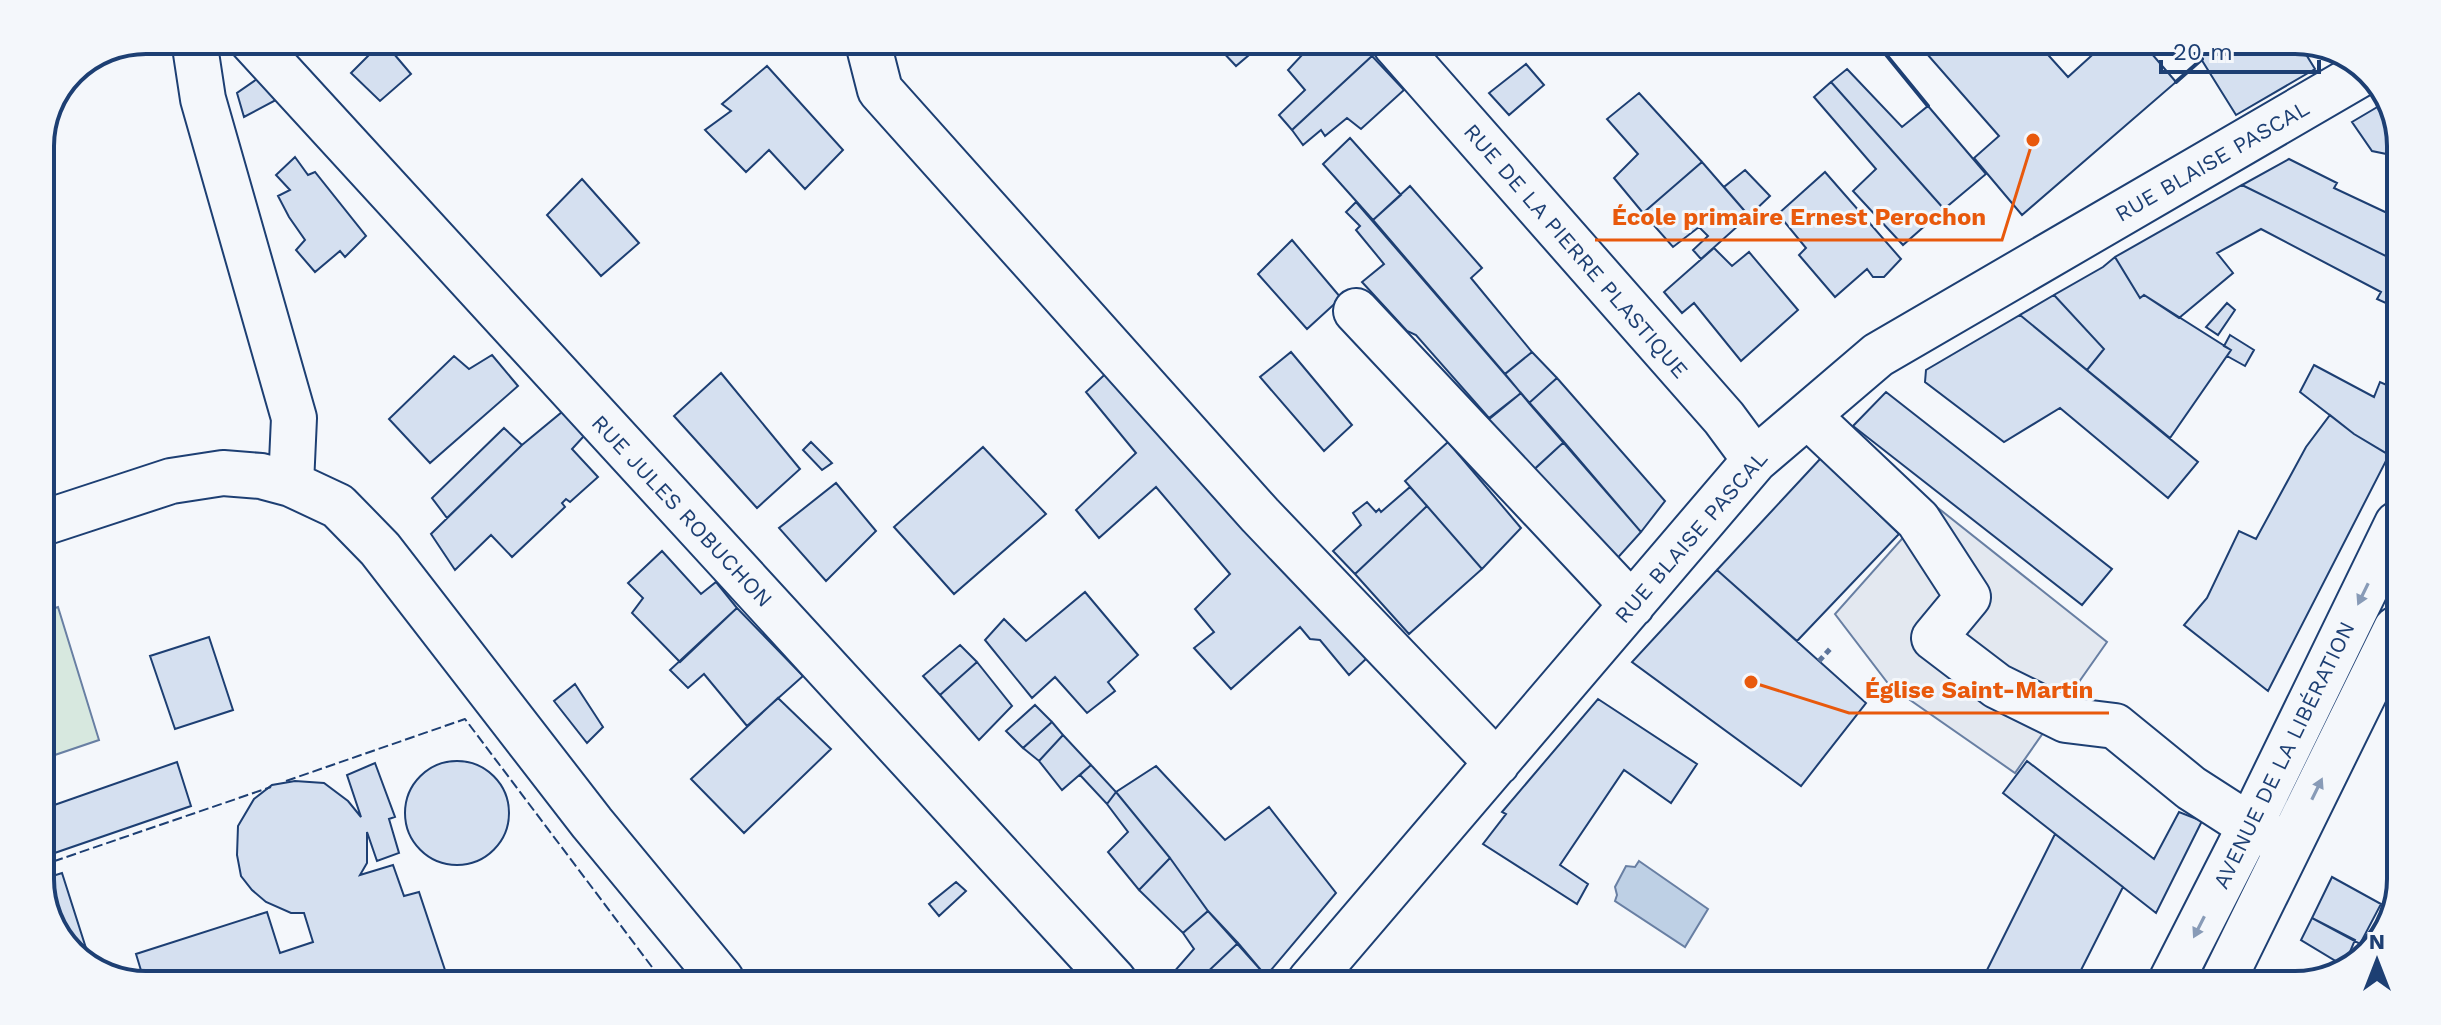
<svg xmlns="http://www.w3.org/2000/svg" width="2441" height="1025" font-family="'Work Sans',sans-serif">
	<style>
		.green { fill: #d7e8df; stroke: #687fa3; stroke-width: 2 }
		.parking { fill: #e3e8f0; stroke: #687fa3; stroke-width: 2 }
		.water { fill: #bed0e5; stroke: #687fa3; stroke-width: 2 }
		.building { fill: #d5e0f0; stroke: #1d3f73; stroke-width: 2 }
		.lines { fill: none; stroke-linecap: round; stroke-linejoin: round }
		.minor-casing { stroke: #1d3f73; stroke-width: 48 }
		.major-casing { stroke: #1d3f73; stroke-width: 48 }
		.path { stroke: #5e769c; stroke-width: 5; stroke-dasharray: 6 4; stroke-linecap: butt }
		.minor { stroke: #f4f7fb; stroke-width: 44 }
		.major { stroke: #f4f7fb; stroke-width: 44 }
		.fence { stroke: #1d3f73; stroke-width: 2; stroke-dasharray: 10 4; stroke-linecap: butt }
		.wall { stroke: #1d3f73; stroke-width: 4 }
		.oneway { fill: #889bb7 }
		.labels { text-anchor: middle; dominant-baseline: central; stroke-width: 6; stroke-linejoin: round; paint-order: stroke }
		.street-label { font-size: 22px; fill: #1d3f73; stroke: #f4f7fb }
		.rim { fill: none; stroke: #1d3f73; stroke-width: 4 }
		.leader { fill: none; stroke: #e8590c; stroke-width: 3 }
		.callout-dot { fill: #e8590c; stroke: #f4f7fb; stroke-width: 3 }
		.callout-label { font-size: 24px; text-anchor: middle; font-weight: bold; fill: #e8590c; stroke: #f4f7fb; stroke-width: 6; stroke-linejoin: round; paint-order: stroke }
	</style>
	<rect width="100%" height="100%" fill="#f4f7fb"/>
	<path class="green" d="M58,607l41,133 -59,20v-147z"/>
	<path class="parking" d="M1933,504l174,138 -92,131 -125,-87 -55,-72z"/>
	<path class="water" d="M1639,861l69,48 -23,38 -70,-46 2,-6 -2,-8 11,-21 9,1z"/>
	<path class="building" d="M383,41l28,33 -31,27 -29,-28z
		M1225,44h37l-26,22 -16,-17z
		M1295,44h67l10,12 -80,74 -13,-15 26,-25 -17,-20 15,-16z
		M1920,46l121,1 27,30 33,-30h45l30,35 -154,133 -48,-57 25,-22z
		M2209,47l93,1 13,21 -79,46 -38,-61z
		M1372,56l32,34 -43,39 -14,-11 -22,18 -4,-6 -18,15 -11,-15z
		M1526,64l18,21 -35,30 -20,-22z
		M767,66l76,84 -38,39 -36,-39 -23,22 -41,-42 26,-19 -9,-7z
		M1847,69l55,58 26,-21 58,68 -42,35 -113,-127z
		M257,79l19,21 -32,17 -7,-24z
		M1831,82l113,127 -41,36 -50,-54 23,-22 -62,-72z
		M1639,93l63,69 -59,51 -29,-35 24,-24 -31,-35z
		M2379,106l22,32v19l-29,-6 -20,-29z
		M1350,138l51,57 -28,25 -50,-56z
		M295,157l13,18 7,-3 51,64 -21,21 -5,-6 -25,21 -19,-22 9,-10 -16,-23 -11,-21 12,-6 -14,-15z
		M2289,159l48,24 -3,5 66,31v44l-158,-78z
		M1702,162l47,54 -48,43 -8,-9 15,-14 -9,-9 -26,20 -30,-34z
		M1745,170l25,26 -21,20 -25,-29z
		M1825,172l76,87 -17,18h-11l-6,-8 -32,28 -36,-42 7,-7 -28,-34z
		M582,179l57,64 -38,33 -54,-61z
		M2242,185l158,78 -1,46 -22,-10 4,-7 -120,-63 -44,24 16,20 -54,45 -35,-23 -4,3 -25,-41z
		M1410,186l72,82 -11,10 61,74 -27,22 -132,-154z
		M1356,202l165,191 -32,25 -73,-83 -9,-4 -45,-49 22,-18 -28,-34 4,-4 -14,-14z
		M1292,240l49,58 -34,31 -49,-55z
		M1714,248l18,18 17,-14 49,58 -57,51 -47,-58 -12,10 -18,-21z
		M2115,257l25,41 4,-3 87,55 -61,88 -83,-68 17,-21 -50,-54 49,-28z
		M2054,295l50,54 -17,21 -67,-55z
		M2227,303l8,7 -17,25 -12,-8z
		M2020,315l178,147 -30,36 -108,-90 -56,34 -79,-60 1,-12z
		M2230,335l24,15 -9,16 -18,-10 4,-6 -7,-4z
		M1291,352l61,73 -28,26 -64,-74z
		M1532,352l25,26 -28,25 -24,-29z
		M492,355l26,31 -88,77 -41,-44 65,-63 15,13z
		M1115,365l252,293 -18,17 -29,-35 -10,-1 -10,-12 -69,62 -37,-41 20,-16 -19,-23 35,-35 -74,-87 -57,51 -23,-28 60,-57 -50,-61z
		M2314,365l60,32 6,-15 18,8v44l-9,21 -35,-21 -54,-42z
		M721,373l79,96 -43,39 -83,-92z
		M1557,378l108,123 -24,31 -112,-129z
		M1886,392l226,177 -30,36 -229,-179z
		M1521,393l43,49 -38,35 -44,-52z
		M562,412l22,24 -12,13 26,28 -28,25 -4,-3 -4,4 3,4 -53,50 -21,-22 -36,35 -24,-36 91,-89z
		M2330,415l24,19 35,21 -121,236 -84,-66 23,-27 32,-67 17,8 50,-92z
		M504,428l18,17 -75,73 -15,-20z
		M811,442l21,21 -10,7 -19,-20z
		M1448,442l73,86 -39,41 -77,-88z
		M1564,442l77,90 -28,31 -82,-91z
		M983,447l63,67 -92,80 -60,-67z
		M1821,458l78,76 -102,107 -80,-71z
		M836,483l40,48 -50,50 -47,-53z
		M1410,487l17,19 -72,68 -22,-23 28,-26 -8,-12 14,-11 9,10 3,-3 2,3z
		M1427,506l55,63 -73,65 -54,-60z
		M662,551l39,43 15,-12 21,26 -57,54 -48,-49 11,-15 -15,-15z
		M1717,570l149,133 -65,83 -169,-124z
		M1085,592l53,63 -30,27 7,9 -28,22 -32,-36 -23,21 -47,-58 19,-21 22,22z
		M737,608l66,68 -56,50 -43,-52 -16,14 -18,-18z
		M209,637l24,73 -58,19 -25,-73z
		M960,645l17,17 -37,33 -17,-19z
		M977,662l35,44 -33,34 -39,-45z
		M575,684l28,43 -16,16 -33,-42z
		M778,698l53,51 -87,84 -53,-54z
		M1598,699l99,65 -26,39 -47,-33 -64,95 28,19 -11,20 -94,-60 23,-30 -4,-2z
		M1035,705l17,17 -29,26 -17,-17z
		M1052,722l11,13 -24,26 -16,-13z
		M1063,735l28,30 -29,25 -23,-29z
		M2027,761l127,98 25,-47 23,9 -46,92 -153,-120z
		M405 813a52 52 0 1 1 104 0a52 52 0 1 1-104 0Z
		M177,762l14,44 -151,52v-48z
		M375,763l20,54 -6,2 10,34 -22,8 -10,-29v31l-7,12 33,-10 11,31 15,-4 27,81 -18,5 -285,-1 -7,-23 131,-42 13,41 33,-11 -9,-29h-13l-25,-11 -14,-12 -11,-14 -4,-21 1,-29 16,-27 18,-14 23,-4 29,2 24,18 13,16 -14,-42z
		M1091,765l25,27 -9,12 -27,-29z
		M1156,766l69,74 44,-33 67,86 -70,83 -58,-65 -38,-53 -54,-66z
		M1116,792l54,66 -31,32 -31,-38 20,-20 -21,-28z
		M2055,834l68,53 -49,97h-94z
		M1170,858l38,53 -25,22 -44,-43z
		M62,873l30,94 -30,-24 -22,-56v-7z
		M2332,877l49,27 -21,40 -48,-26z
		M956,882l10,9 -27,25 -10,-12z
		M1208,911l30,32 -40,38h-32l28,-32 -11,-16z
		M2312,918l43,22 -11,26 -43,-26z
		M1238,943l28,33 -4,5h-64z"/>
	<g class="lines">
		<g class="minor-casing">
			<path id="minor" d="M194,40l9,59 91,319 -3,66
				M251,40l863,941
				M868,43l12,47 380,425 237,248
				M1395,44l329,374 31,42
				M1356,311l276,294
				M1808,416l110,104 50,77 -34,41 63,48 69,34 49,6 76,62 59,38 34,17
				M40,524l131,-43 52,-8 38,3 30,8 47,22 42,43 212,274 129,156
				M1310,981l445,-521 123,-105 488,-284"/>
		</g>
		<g class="major-casing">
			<path id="major" d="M2169,985l81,-159 147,-302
				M2221,985l175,-356"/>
		</g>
		<path class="path" d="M1819,661l11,-12"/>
		<use href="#minor" class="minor"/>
		<use href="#major" class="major"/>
		<path class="fence" d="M286,781l179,-62 196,260
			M40,866l231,-79"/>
		<path class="wall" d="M1879,46l49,60
			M2192,47l6,7
			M2176,82l26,-23"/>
	</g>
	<defs><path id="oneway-solid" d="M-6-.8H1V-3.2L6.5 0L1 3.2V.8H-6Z" transform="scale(2)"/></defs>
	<g class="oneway">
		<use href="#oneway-solid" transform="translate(2363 594) rotate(116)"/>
		<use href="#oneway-solid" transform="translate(2317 789) rotate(-64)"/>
		<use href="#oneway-solid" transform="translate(2199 927) rotate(117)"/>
	</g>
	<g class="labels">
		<g class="street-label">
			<text transform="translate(2212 161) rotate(-30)">RUE BLAISE PASCAL</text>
			<text transform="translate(1576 251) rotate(49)">RUE DE LA PIERRE PLASTIQUE</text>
			<text transform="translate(682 511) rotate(47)">RUE JULES ROBUCHON</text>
			<text transform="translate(1691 537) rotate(-49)">RUE BLAISE PASCAL</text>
			<text transform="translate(2284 755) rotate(-64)">AVENUE DE LA LIBÉRATION</text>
		</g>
	</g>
	<path d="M0 0H2441V1025H0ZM146 54H2295A92 92 0 0 1 2387 146V879A92 92 0 0 1 2295 971H146A92 92 0 0 1 54 879V146A92 92 0 0 1 146 54Z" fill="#f4f7fb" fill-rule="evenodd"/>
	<path class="rim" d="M146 54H2295A92 92 0 0 1 2387 146V879A92 92 0 0 1 2295 971H146A92 92 0 0 1 54 879V146A92 92 0 0 1 146 54Z"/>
	<path class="leader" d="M2033 140L2002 240H1595M1751 682L1849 713H2109"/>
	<g class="callout-dot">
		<circle cx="2033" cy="140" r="8"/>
		<circle cx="1751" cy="682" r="8"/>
	</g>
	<g class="callout-label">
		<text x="1799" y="225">École primaire Ernest Perochon</text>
		<text x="1979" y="698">Église Saint-Martin</text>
	</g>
	<g transform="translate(2377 961)" stroke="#f4f7fb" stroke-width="6" paint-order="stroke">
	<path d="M0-6L14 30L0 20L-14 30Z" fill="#1d3f73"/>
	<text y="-12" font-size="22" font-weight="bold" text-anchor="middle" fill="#1d3f73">N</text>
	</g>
	<path d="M2161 60v12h158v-12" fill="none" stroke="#1d3f73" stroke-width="4"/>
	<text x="2173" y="60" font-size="24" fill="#1d3f73" stroke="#f4f7fb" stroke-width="6" paint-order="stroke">20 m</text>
</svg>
